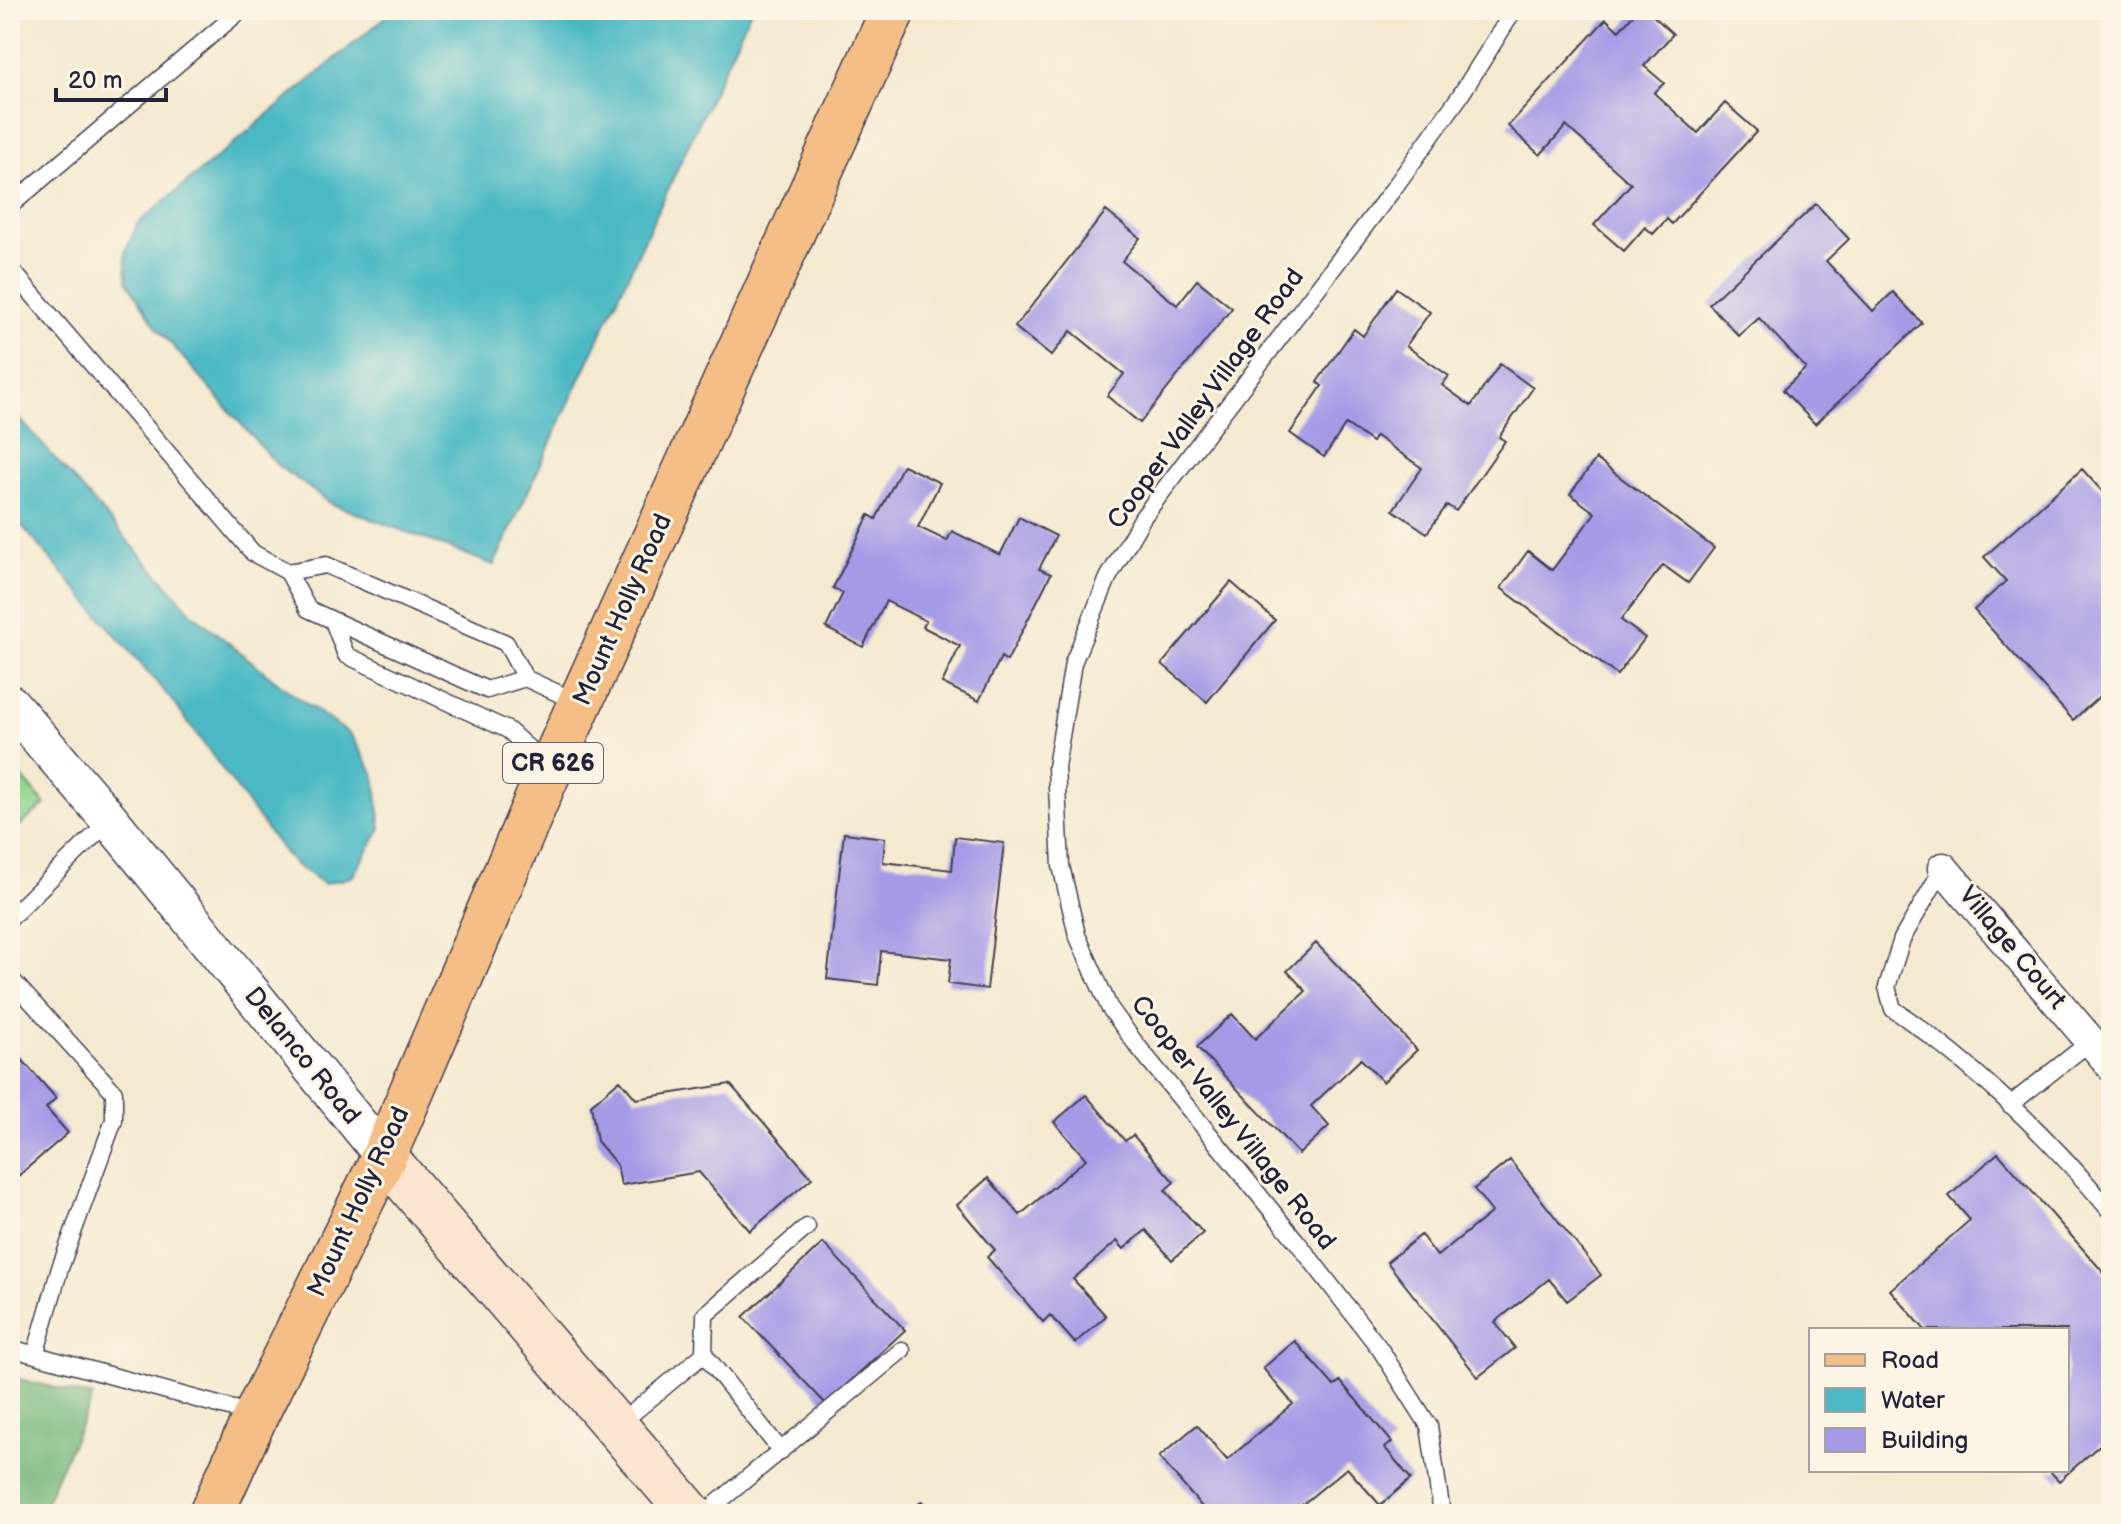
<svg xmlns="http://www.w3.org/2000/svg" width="2121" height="1524" font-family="'Balsamiq Sans',sans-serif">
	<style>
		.green { fill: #8ed48e; stroke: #587b64; stroke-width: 2 }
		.forest { fill: #72b679; stroke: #4a6c5a; stroke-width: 2 }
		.water { fill: #4bb9c4; stroke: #366e80; stroke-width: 2 }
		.building { fill: #a59ae6 }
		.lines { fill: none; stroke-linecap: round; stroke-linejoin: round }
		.service-casing { stroke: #424051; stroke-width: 19 }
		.minor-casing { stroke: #424051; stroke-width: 33 }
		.tertiary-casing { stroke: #424051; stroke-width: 41 }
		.secondary-casing { stroke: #424051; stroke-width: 47 }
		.primary-casing { stroke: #424051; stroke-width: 47 }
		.service { stroke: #fff; stroke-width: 16 }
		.minor { stroke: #fff; stroke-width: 30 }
		.tertiary { stroke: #fff; stroke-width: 38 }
		.secondary { stroke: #fbe5cf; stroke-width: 44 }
		.primary { stroke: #f6be87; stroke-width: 44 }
		.labels { text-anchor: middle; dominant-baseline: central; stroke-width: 6; stroke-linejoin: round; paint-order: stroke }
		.shield { fill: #fcf5e5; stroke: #63616e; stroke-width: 2 }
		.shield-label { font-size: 24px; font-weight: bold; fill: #22223b }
		.street-label { font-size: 26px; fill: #22223b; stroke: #fcf5e5 }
	</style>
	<rect width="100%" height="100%" fill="#fcf5e5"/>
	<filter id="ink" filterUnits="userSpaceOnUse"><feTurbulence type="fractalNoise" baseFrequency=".0125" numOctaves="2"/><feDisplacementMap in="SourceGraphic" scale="16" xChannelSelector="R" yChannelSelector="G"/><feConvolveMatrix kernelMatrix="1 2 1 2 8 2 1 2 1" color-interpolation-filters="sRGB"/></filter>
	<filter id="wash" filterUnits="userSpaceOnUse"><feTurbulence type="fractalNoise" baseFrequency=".006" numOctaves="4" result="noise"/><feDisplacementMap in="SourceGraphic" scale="32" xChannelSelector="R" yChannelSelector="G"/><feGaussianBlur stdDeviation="1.8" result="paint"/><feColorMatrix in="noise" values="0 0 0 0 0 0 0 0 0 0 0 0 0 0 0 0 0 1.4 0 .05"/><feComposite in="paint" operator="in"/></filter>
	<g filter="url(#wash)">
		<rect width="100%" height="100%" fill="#f5e9d0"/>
		<path class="green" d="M10,763l35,41 -35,30z"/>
		<path class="forest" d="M10,1377l83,20 -53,117h-30z"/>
		<path class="water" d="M394,10h357l-257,555 -162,-61 -55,-39 -120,-137 -30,-46 -2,-29 12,-29z
			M10,408l184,207 93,75 64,45 24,41 6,53 -29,48 -28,7 -30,-20 -19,-23 -104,-142 -161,-187z"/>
		<g id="blocks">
			<path class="building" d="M1637,10h10l26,24 -29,32 20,17 -10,10 44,40 27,-30 32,28 -85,93 -5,-5 -14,15 -8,-7 -21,24 -30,-26 37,-41 -65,-58 -26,29 -32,-29 98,-107 13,12z
				M1816,204l33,35 -23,22 47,50 20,-19 29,31 -107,101 -32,-34 23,-22 -47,-50 -20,18 -30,-32z
				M1106,211l34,27 -18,23 55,44 20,-25 35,28 -92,115 -33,-27 17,-22 -53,-43 -20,25 -36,-29z
				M1396,288l34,24 -24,34 43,30 -7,9 29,21 29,-42 33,24 -34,49 6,4 -49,70 -9,-6 -20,28 -34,-23 29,-42 -46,-32 -4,6 -26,-18 -22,33 -34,-24 32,-47 -5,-4 37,-53 9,7z
				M1596,459l118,89 -26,35 -25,-18 -42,55 24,18 -28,37 -116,-87 27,-37 24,19 43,-57 -25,-19z
				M903,465l37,18 -22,44 29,14 5,-10 48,24 19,-38 37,19 -17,33 12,5 -44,87 -6,-4 -22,44 -37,-18 18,-37 -37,-19 3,-6 -40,-20 -23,46 -37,-19 17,-35 -10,-5 36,-73 7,4z
				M2082,469l29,32v207l-11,-12 -27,24 -99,-110 32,-29 -22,-24z
				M1231,582l44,38 -68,82 -45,-38z
				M844,833l41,5 -2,24 69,8 3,-33 49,6 -17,146 -39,-5 3,-25 -70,-8 -3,34 -51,-6z
				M1316,943l101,107 -34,32 -22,-23 -50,47 18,20 -30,28 -102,-107 35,-33 23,25 51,-48 -19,-20z
				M10,1046l46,52 -10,10 22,25 -58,50z
				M620,1080l16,19 94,-15 82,94 -62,53 -51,-59 -78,13 -4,-20 -20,-24 -6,-36z
				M1086,1095l39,46 8,-6 41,47 -9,8 38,43 -31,27 -26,-30 -22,19 -7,-8 -44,38 33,37 -31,27 -25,-28 -7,7 -56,-65 8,-7 -38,-45 31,-27 32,37 66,-56 -32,-37z
				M1998,1153l113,128v154l-52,46 -10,-11h18v-140h-142l-35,-40 80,-70 -21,-24z
				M1510,1160l91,115 -34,26 -18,-22 -54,43 20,26 -37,29 -91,-115 34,-27 16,21 55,-44 -18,-23z
				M823,1243l82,87 -79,74 -83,-87z
				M1295,1341l39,45 6,-5 52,61 -7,6 26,31 -31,26 -33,-37 -44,36 7,9 -2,1h-100l-49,-57 38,-32 30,35 66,-56 -30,-36z
				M922,1501l11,13h-26z"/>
		</g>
	</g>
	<g filter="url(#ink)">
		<use href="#blocks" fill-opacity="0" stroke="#424051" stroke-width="2"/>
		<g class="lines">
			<g class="service-casing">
				<path id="service" d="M10,206l231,-196
					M10,268l243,285 35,19 20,37 179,81 38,-12
					M288,572l38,-7 180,78 19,35 54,25
					M333,621l13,34 162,75 20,18 11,26
					M1943,868l-41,71 -15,48 6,22c79,53 158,130 218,203
					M10,918l100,-98
					M10,978l104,114v28l-54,148 -25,87
					M2010,1105l81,-64
					M10,1348l245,67
					M704,1354l77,97
					M617,1426l87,-72 1,-39 102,-88
					M704,1514l198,-164
					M1442,1514l-13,-88 -49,-77 -82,-106 -162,-199 -27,-37 -32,-72 -16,-69 -5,-99 17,-104 35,-85 35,-61 248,-325 69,-96 54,-86"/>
			</g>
			<g class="minor-casing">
				<path id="minor" d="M1943,868l168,197"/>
			</g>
			<g class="tertiary-casing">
				<path id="tertiary" d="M10,704l100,116 274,336"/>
			</g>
			<g class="secondary-casing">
				<path id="secondary" d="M384,1156l307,358"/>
			</g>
			<g class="primary-casing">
				<path id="primary" d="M211,1514l45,-99 128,-259 159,-371 350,-775"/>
			</g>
			<use href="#service" class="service"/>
			<use href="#minor" class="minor"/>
			<use href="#tertiary" class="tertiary"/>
			<use href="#secondary" class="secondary"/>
			<use href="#primary" class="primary"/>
		</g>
	</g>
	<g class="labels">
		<rect class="shield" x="503" y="743" width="100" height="40" rx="6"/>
		<g class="shield-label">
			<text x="553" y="763">CR 626</text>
		</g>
		<g class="street-label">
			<text transform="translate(1206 399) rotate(-54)">Cooper Valley Village Road</text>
			<text transform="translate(623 610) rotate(-66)">Mount Holly Road</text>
			<text transform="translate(2012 948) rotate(50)">Village Court</text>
			<text transform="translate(302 1056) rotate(51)">Delanco Road</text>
			<text transform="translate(1233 1123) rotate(52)">Cooper Valley Village Road</text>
			<text transform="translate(359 1202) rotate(-65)">Mount Holly Road</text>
		</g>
	</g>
	<rect width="2121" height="1524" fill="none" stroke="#fcf5e5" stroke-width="40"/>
	<rect x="1809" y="1328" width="260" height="144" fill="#fcf5e5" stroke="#a5a1a1" stroke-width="2"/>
	<rect x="1825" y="1354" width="40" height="12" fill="#f6be87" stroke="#a5a1a1" stroke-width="2"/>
	<text x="1881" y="1368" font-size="24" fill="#22223b">Road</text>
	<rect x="1825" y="1388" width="40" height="24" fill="#4bb9c4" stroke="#a5a1a1" stroke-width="2"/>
	<text x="1881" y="1408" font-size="24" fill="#22223b">Water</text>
	<rect x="1825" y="1428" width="40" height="24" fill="#a59ae6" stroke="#a5a1a1" stroke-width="2"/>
	<text x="1881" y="1448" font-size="24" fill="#22223b">Building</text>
	<path d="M56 88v12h110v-12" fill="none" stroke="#22223b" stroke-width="4"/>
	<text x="68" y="88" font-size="24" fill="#22223b" stroke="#fcf5e5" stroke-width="6" paint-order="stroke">20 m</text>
</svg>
